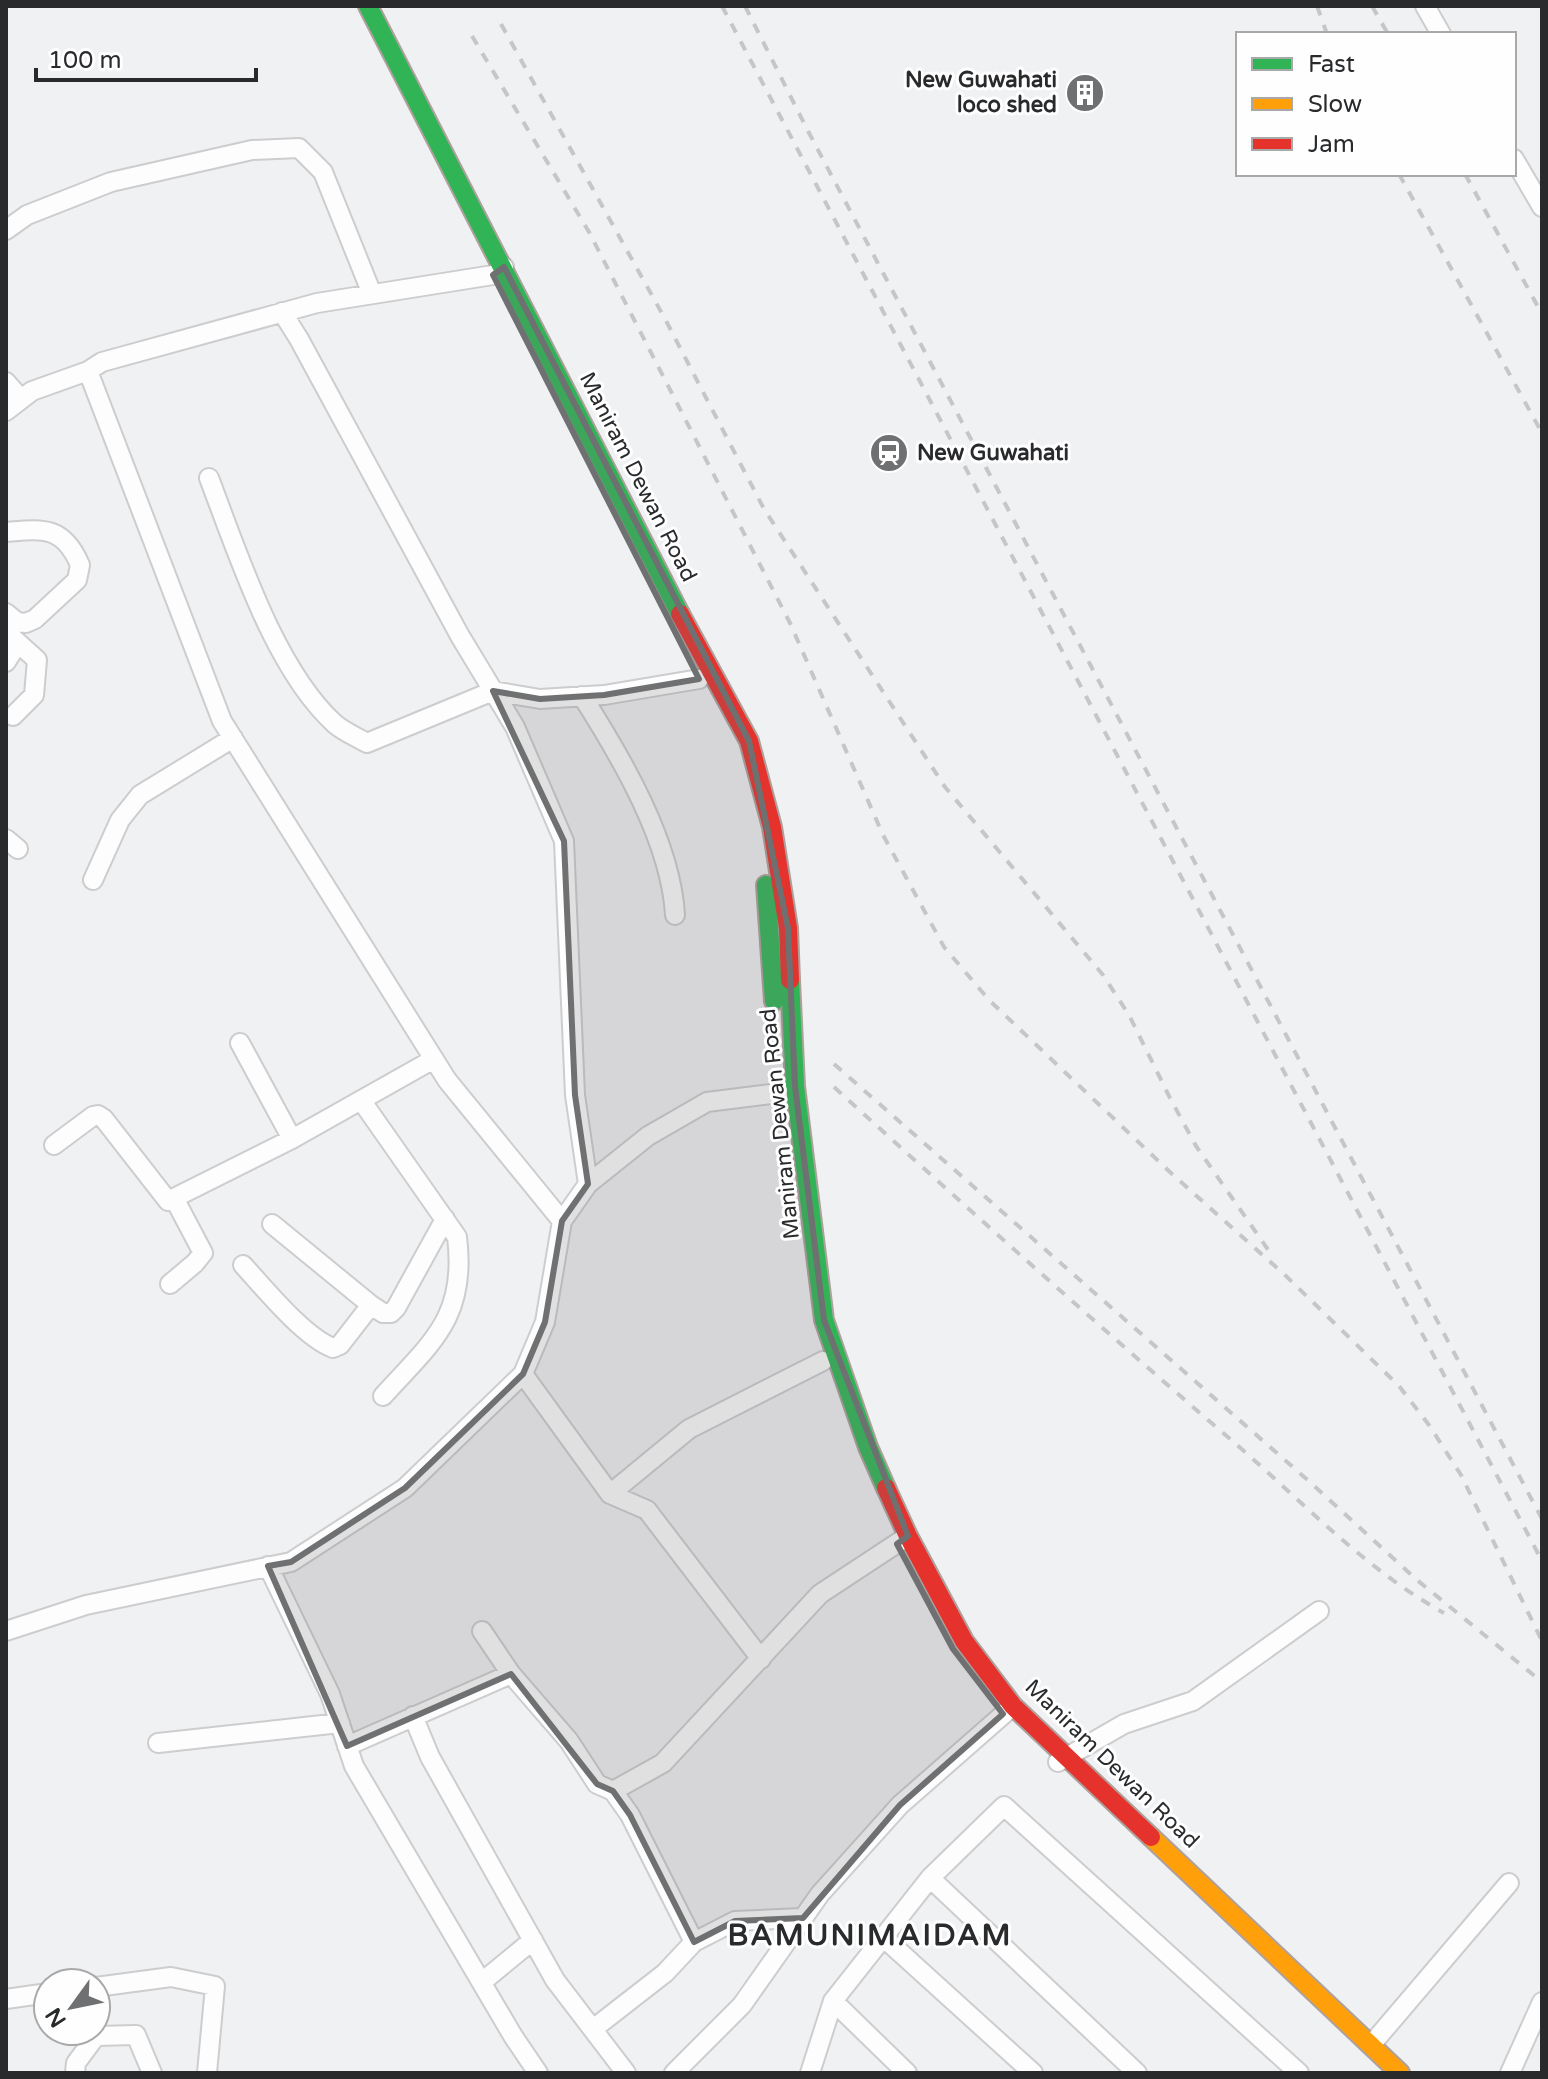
<svg xmlns="http://www.w3.org/2000/svg" width="1548" height="2079" font-family="'Varela Round',sans-serif">
	<style>
		.lines { fill: none; stroke-linecap: round; stroke-linejoin: round }
		.street-casing { stroke: #cdcdcf; stroke-width: 22 }
		.fast-casing { stroke: #aea19d; stroke-width: 22 }
		.slow-casing { stroke: #aea19d; stroke-width: 22 }
		.jam-casing { stroke: #aea19d; stroke-width: 22 }
		.street { stroke: #fdfdfd; stroke-width: 18 }
		.fast { stroke: #30b455; stroke-width: 18 }
		.slow { stroke: #ff9f0a; stroke-width: 18 }
		.jam { stroke: #e5322d; stroke-width: 18 }
		.rail { stroke: #c6c6c7; stroke-width: 4; stroke-dasharray: 10 10; stroke-linecap: butt }
		.marked { fill: #6f7071; fill-opacity: 0.2; stroke: #6f7071; stroke-width: 6; stroke-linejoin: round }
		.labels { text-anchor: middle; dominant-baseline: central; stroke-width: 6; stroke-linejoin: round; paint-order: stroke }
		.poi-label { font-size: 22px; font-weight: bold; fill: #292a2b; stroke: #fefeff; text-anchor: end }
		.street-label { font-size: 22px; fill: #292a2b; stroke: #fefeff }
		.district-label { font-size: 30px; font-weight: bold; letter-spacing: 2px; fill: #292a2b; stroke: #fefeff }
	</style>
	<rect width="100%" height="100%" fill="#f0f1f3"/>
	<g class="lines">
		<g class="street-casing">
			<path id="street" d="M1425,6l16,28
				M1514,159l28,48
				M6,230l21,-15 84,-33 141,-32 47,-2 24,24 49,122
				M282,312l17,27 161,297 55,91 49,114 11,254 13,89
				M88,371l134,350 225,359 115,141
				M6,382l15,17
				M6,411l26,-20 56,-20 14,-9 215,-59 176,-28 11,-8
				M209,478c29,76 66,192 126,246 9,8 22,13 32,19l126,-52 47,8 64,-4 95,-16
				M6,532c36,-3 57,-7 74,33l-3,15 -42,39 -9,4 -9,-1 -11,-9
				M6,632l31,28 -3,35 -21,21
				M6,662l12,-19
				M582,696c39,61 89,146 93,219
				M6,839l12,10
				M93,880l27,-60 20,-25 93,-57
				M240,1043l52,96
				M361,1100l96,137c10,80 -25,105 -74,159
				M54,1145l39,-29 5,-1 6,4 64,82 124,-62 142,-80
				M272,1224l99,81 12,8h8l5,-5 49,-89
				M243,1265c22,24 61,72 90,83l7,-3 31,-40
				M170,1284l25,-21 8,-10 -29,-55
				M523,1374l87,120 37,16 114,149
				M610,1494l79,-65 134,-68
				M268,1566l62,128 24,72 159,270 25,37
				M6,1631l80,-26 205,-43 114,-74 118,-114 22,-52 17,-101 26,-37 60,-48 59,-34 72,-9
				M482,1631l29,43 58,67 28,43 16,7 50,-28 157,-169 88,-58
				M413,1716l17,41 125,223 71,93
				M158,1743l182,-20
				M347,1746l164,-72
				M1058,1762l66,-38 69,-23 126,-90
				M613,1791l17,24 64,127
				M930,1878l207,195
				M883,1937l150,136
				M482,1982l51,-42
				M96,1987l75,-10 44,9 -8,87
				M6,1999l42,-6
				M833,2001l74,72
				M593,2029l72,-56 29,-31 41,-21 68,-3
				M1371,2045l138,-162
				M75,2073l1,-10 20,-27 40,-1 16,38
				M674,2073l68,-68 78,-111 80,-89 113,-99
				M810,2073l23,-72 97,-123 74,-72 295,267
				M1510,2073l32,-71"/>
		</g>
		<g class="fast-casing">
			<path id="fast" d="M368,6l312,608
				M766,885l8,116
				M790,980l5,106 29,234 44,127 18,41"/>
		</g>
		<g class="slow-casing">
			<path id="slow" d="M1151,1837l249,236"/>
		</g>
		<g class="jam-casing">
			<path id="jam" d="M680,614l69,127 23,86 16,101 2,52
				M886,1488l22,48 56,105 49,65 138,131"/>
		</g>
		<use href="#street" class="street"/>
		<use href="#fast" class="fast"/>
		<use href="#slow" class="slow"/>
		<use href="#jam" class="jam"/>
		<path class="rail" d="M722,6l820,1555
			M745,6l63,125 734,1388
			M1317,6l10,28
			M1372,6l16,28
			M501,24l163,293 100,192 181,278 158,188 26,40 41,83 26,48 73,105
			M472,36l117,196 201,391 93,212 61,112 45,53 182,173 115,103 113,110 30,39 32,50 81,166
			M1399,174l143,259
			M1465,174l77,140
			M834,1064l477,419 106,97 125,102
			M834,1087c133,121 267,241 403,358 68,59 128,124 207,168"/>
	</g>
	<path class="marked" d="M504,267l245,474 39,187 7,158 29,234 84,216 -11,8 56,105 50,65 -103,91 -97,113 -68,3 -41,21 -64,-127 -17,-24 -16,-7 -86,-110 -164,72 -79,-180 23,-4 114,-74 118,-114 22,-52 17,-101 26,-37 -13,-89 -11,-254 -71,-150 47,8 64,-4 95,-16 -206,-404z"/>
	<defs>
		<g id="building-disc" transform="scale(2)"><circle r="9.5" fill="#6f7071" stroke="#fefeff"/><path d="M-4-6H4V6H1V3H-1V6H-4ZM-2.5-4.3h1.7v1.8h-1.7ZM.8-4.3h1.7v1.8H.8ZM-2.5-1h1.7V.8h-1.7ZM.8-1h1.7V.8H.8Z" fill="#fff"/></g>
		<g id="station-disc" transform="scale(2)"><circle r="9.5" fill="#6f7071" stroke="#fefeff"/><path d="M-3-6H3Q5-6 5-4V2Q5 4 3 4L4.5 6H3L1.5 4h-3L-3 6H-4.5L-3 4Q-5 4-5 2V-4Q-5-6-3-6ZM-3.5-4v3h7v-3ZM-3.5 1v1.5H-2V1ZM2 1v1.5H3.5V1Z" fill="#fff"/></g>
	</defs>
	<g fill-rule="evenodd">
		<use href="#building-disc" x="1085" y="93"/>
		<use href="#station-disc" x="889" y="453"/>
	</g>
	<g class="labels">
		<g class="poi-label">
			<text x="1057" y="80">New Guwahati<tspan x="1057" dy="25">loco shed</tspan></text>
			<text x="917" y="453" text-anchor="start">New Guwahati</text>
		</g>
		<g class="street-label">
			<text transform="translate(638 477) rotate(63)">Maniram Dewan Road</text>
			<text transform="translate(780 1124) rotate(-96)">Maniram Dewan Road</text>
			<text transform="translate(1112 1764) rotate(44)">Maniram Dewan Road</text>
		</g>
		<g class="district-label">
			<text x="870" y="1935">BAMUNIMAIDAM</text>
		</g>
	</g>
	<rect width="1548" height="2079" fill="none" stroke="#292a2b" stroke-width="16"/>
	<rect x="1236" y="32" width="280" height="144" fill="#fefeff" stroke="#a9a9aa" stroke-width="2"/>
	<rect x="1252" y="58" width="40" height="12" fill="#30b455" stroke="#a9a9aa" stroke-width="2"/>
	<text x="1308" y="72" font-size="24" fill="#292a2b">Fast</text>
	<rect x="1252" y="98" width="40" height="12" fill="#ff9f0a" stroke="#a9a9aa" stroke-width="2"/>
	<text x="1308" y="112" font-size="24" fill="#292a2b">Slow</text>
	<rect x="1252" y="138" width="40" height="12" fill="#e5322d" stroke="#a9a9aa" stroke-width="2"/>
	<text x="1308" y="152" font-size="24" fill="#292a2b">Jam</text>
	<g transform="translate(72 2007) rotate(237)"><circle r="38" fill="#fefeff" stroke="#a9a9aa" stroke-width="2"/>
	<path d="M0-6L14 30L0 20L-14 30Z" fill="#6f7071"/>
	<text y="-12" font-size="22" font-weight="bold" text-anchor="middle" fill="#292a2b">N</text>
	</g>
	<path d="M36 68v12h220v-12" fill="none" stroke="#292a2b" stroke-width="4"/>
	<text x="48" y="68" font-size="24" fill="#292a2b" stroke="#fefeff" stroke-width="6" paint-order="stroke">100 m</text>
</svg>
